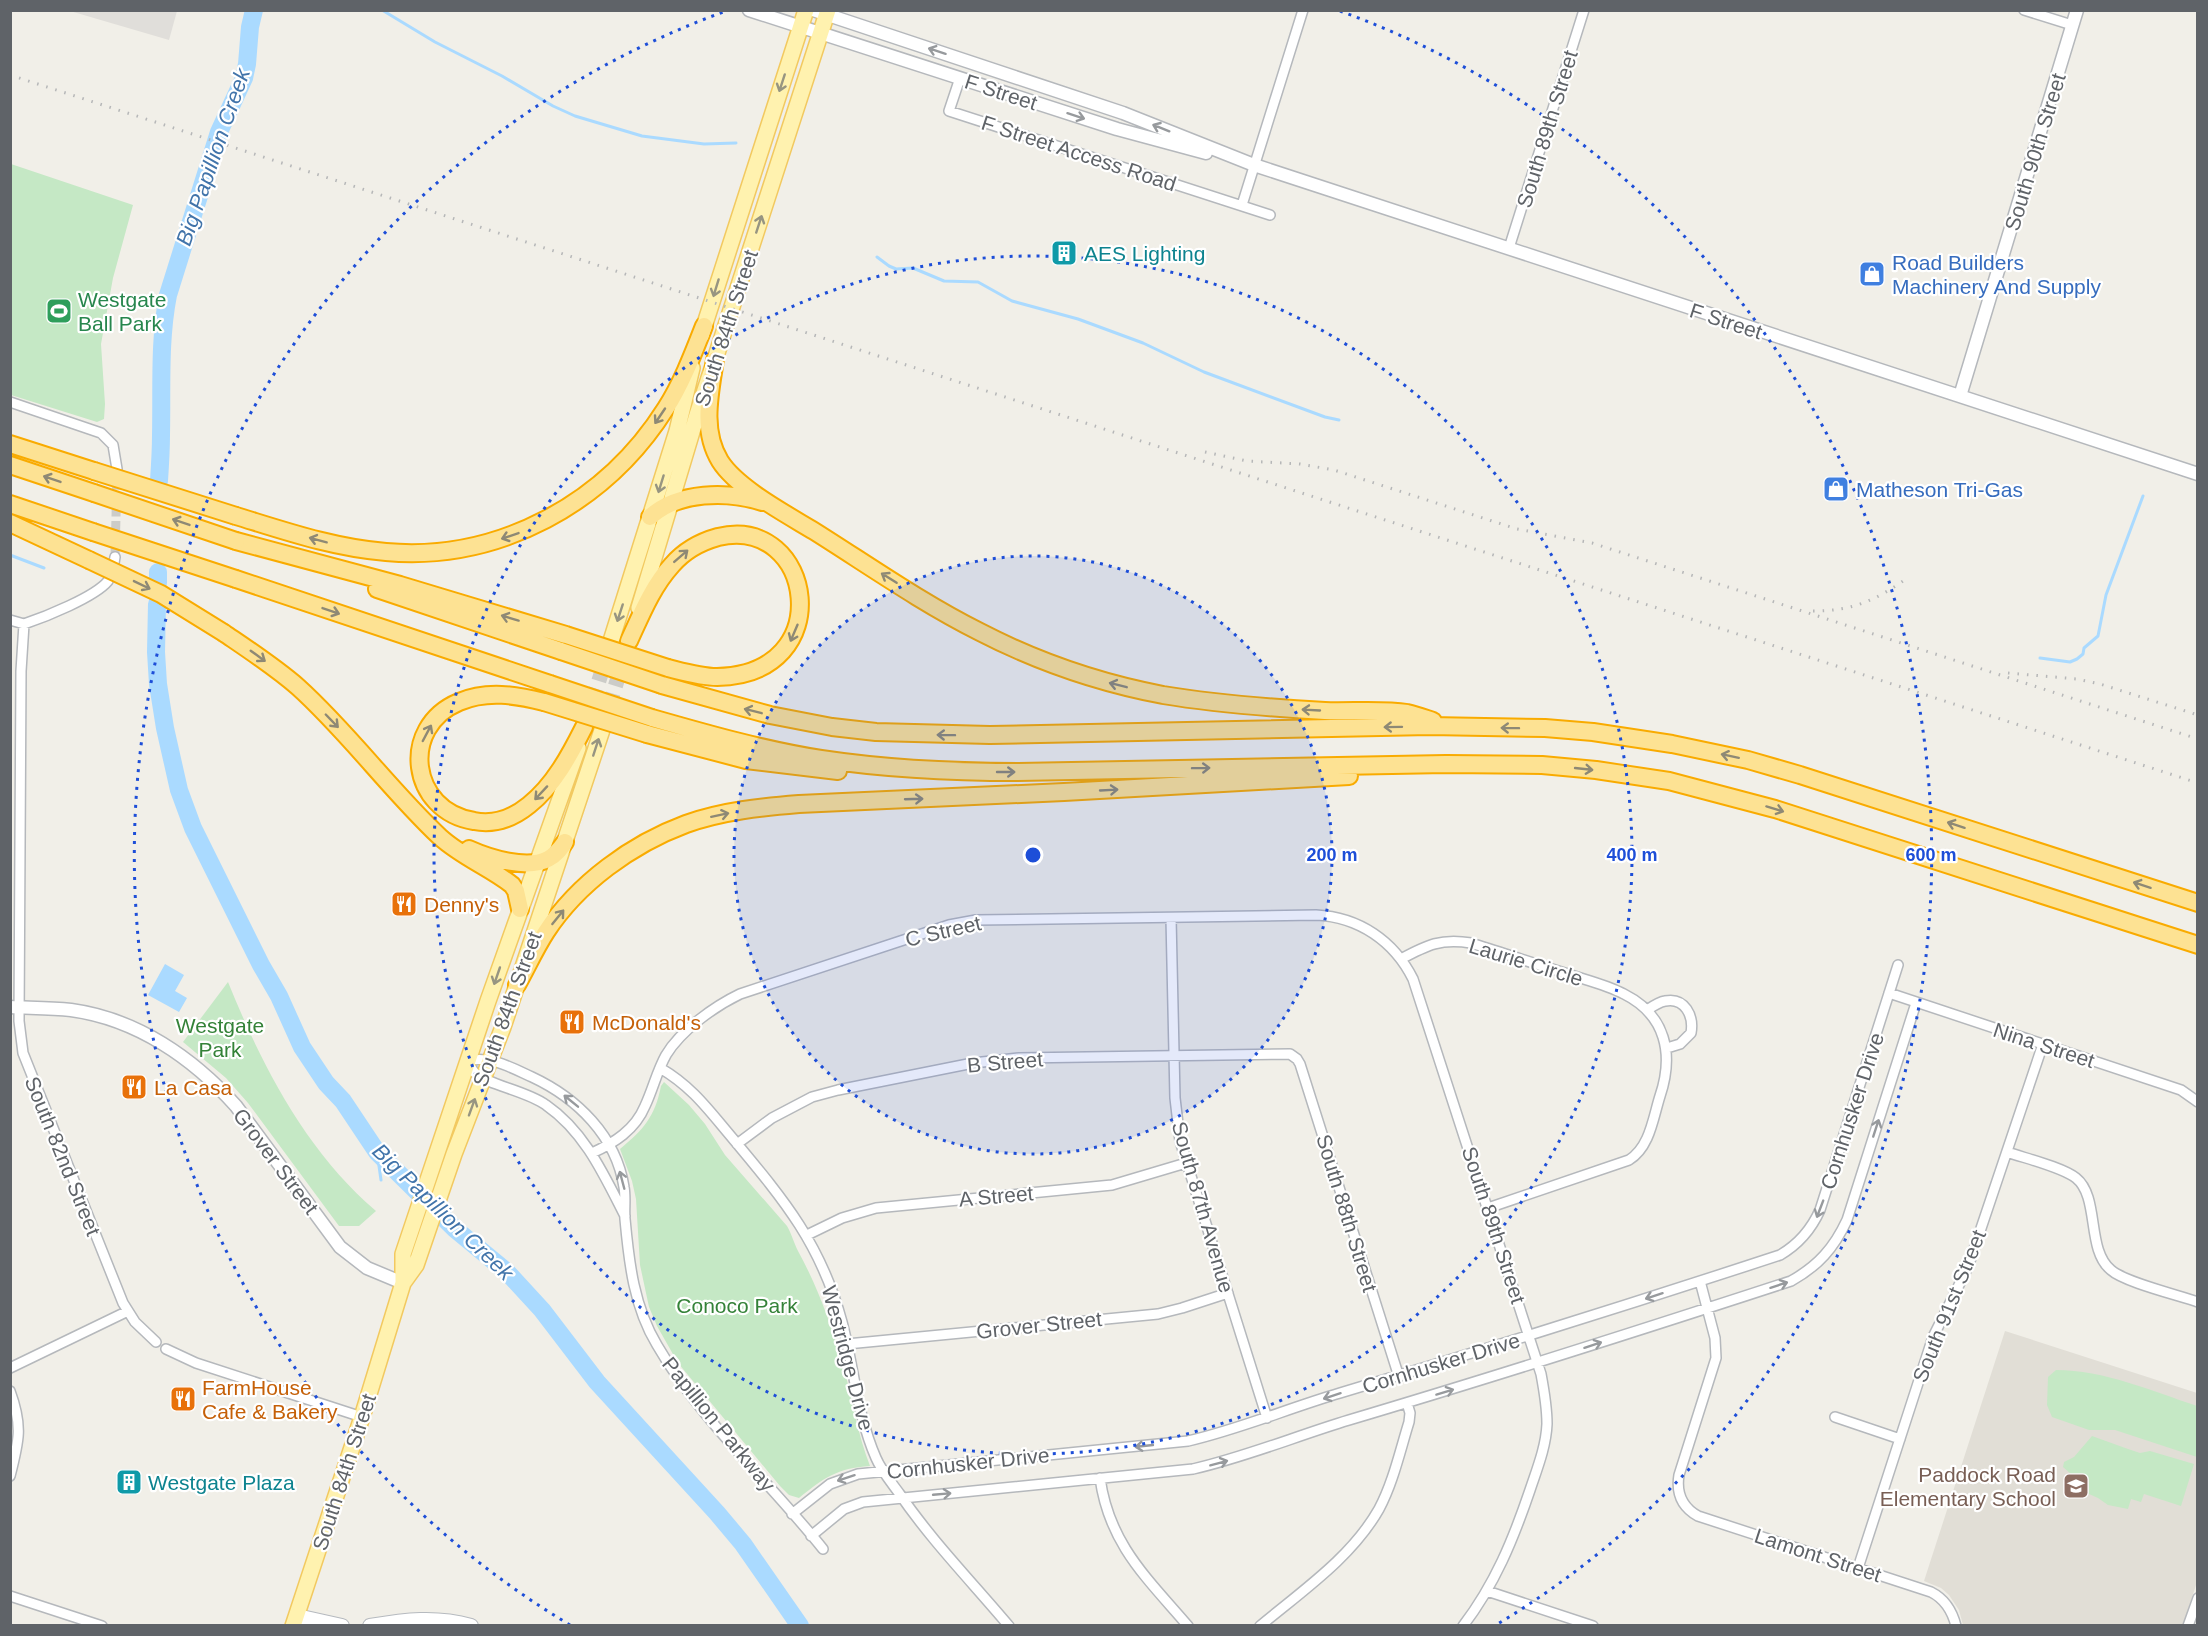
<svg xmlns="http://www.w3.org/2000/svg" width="2208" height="1636" font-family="Arial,sans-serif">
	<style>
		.industrial { fill: #e0deda }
		.education { fill: #e1ded6 }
		.green { fill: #c5e8c5 }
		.water { fill: #aadaff }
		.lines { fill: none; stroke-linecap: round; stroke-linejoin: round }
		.stream { stroke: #aadaff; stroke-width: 3 }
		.river { stroke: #aadaff; stroke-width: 18 }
		.minor-tunnel { stroke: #ccccc8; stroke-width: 9; stroke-dasharray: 9 4.5; stroke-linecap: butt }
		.primary-tunnel { stroke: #ccccc8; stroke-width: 15; stroke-dasharray: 15 8; stroke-linecap: butt }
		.minor-casing { stroke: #b5b8bc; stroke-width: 12 }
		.tertiary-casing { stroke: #b5b8bc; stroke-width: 15 }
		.secondary-casing { stroke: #b6babf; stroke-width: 16 }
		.primary-casing { stroke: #f2c960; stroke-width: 18 }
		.motorway-casing { stroke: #f9ab00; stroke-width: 20 }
		.minor { stroke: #fff; stroke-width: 9 }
		.tertiary { stroke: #fff; stroke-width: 12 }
		.secondary { stroke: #fff; stroke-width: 14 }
		.primary { stroke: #fff2af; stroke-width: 15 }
		.motorway { stroke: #fde293; stroke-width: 16 }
		.rail { stroke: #b6b7b8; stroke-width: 3; stroke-dasharray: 1.5 8; stroke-linecap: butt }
		.motorway-bridge-casing { stroke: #f9ab00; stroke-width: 20; stroke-linecap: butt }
		.motorway-bridge { stroke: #fde293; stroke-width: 16 }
		.oneway { stroke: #979a9d }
		.oneway2 { stroke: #979581 }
		.oneway3 { stroke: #8e8975 }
		.ring { fill: none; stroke: #1d4ed8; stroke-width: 3; stroke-dasharray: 3 6 }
		.labels { text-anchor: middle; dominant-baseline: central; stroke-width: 4.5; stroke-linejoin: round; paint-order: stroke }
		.street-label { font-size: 21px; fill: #5f6368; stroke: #fff }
		.culture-label { font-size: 21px; fill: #0d838f; stroke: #fff; text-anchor: start }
		.shop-label { font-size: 21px; fill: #366cbe; stroke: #fff; text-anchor: start }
		.leisure-label { font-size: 21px; fill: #27864d; stroke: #fff; text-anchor: start }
		.food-label { font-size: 21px; fill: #c56008; stroke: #fff; text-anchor: start }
		.park-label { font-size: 21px; fill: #348238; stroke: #fff }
		.education-label { font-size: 21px; fill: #785e54; stroke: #fff; text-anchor: end }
		.water-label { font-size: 22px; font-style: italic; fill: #4174aa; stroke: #fff }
		.centre { fill: #1d4ed8; stroke: #fff; stroke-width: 3 }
		.ring-label { font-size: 18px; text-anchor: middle; font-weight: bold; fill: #1d4ed8; stroke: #fff; stroke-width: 4.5; stroke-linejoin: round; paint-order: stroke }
	</style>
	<rect width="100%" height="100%" fill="#f1efe8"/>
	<path class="industrial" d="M70,11l107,-1v1l-8,29z"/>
	<path class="education" d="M2005,1331l192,62v189l-14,43h-220l-4,-15 -10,-15 -8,-7 -17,-7z"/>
	<path class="green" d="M11,164l122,41 -20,73 -12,66 4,60 -1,15 -7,3 -86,-27z
		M228,982c34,84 78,169 148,229l-17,15h-20l-91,-123 -22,-25 -43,-36z
		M664,1082l25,23 16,19 20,31 62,71c5,9 7,17 11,25 21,38 35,79 47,121 8,32 13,63 25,94 -33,2 -46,12 -71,32l-10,-3 -9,-9 -102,-123 -21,-37 -8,-19 -9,-42 -4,-66 -4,-18 -12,-32c23,-19 35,-32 41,-63z
		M2056,1370c48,0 96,21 141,36v51l-82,-27h-26l-37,-13 -5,-12 1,-28z
		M2092,1436l36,13 12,4 10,-2 44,13 -13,42 -37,-12 -3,8 -10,-3 -3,10 -20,-4 -10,-7 -27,-12v-12l-8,-7 1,-5 10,-5z"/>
	<path class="water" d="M165,964l19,11 -9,16 12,7 -8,14 -31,-17z"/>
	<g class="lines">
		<path class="stream" d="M382,10l53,32 67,34 51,30 22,10 67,20 62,8 32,-1
			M877,257l12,9 7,3 17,-1 31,13 34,1 34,19 66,18 65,24 61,29 121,45 14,3
			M10,555l34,13
			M2040,658l30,4 7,-3 6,-5 1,-6 14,-12 8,-41 37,-99
			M377,1152l4,28"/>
		<path class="river" d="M159,481c1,-15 2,-31 2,-46 1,-48 -2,-94 7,-140l51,-163 25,-54 3,-14 3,-37 4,-17
			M158,583v-11
			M157,604l-1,48 2,32 7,44 14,62 14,38 68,137 18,31 23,51 24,36 17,18 34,51 78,77 52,43 35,38 55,72 120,131 26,31 57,82"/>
		<path class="minor-tunnel" d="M115,557l2,-81"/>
		<path class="primary-tunnel" d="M585,725l22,-70
			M602,730l21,-69"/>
		<g class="minor-casing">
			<path id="minor" d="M2024,10l48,15
				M960,78l-11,33 321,104
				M1242,205l61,-195
				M1509,248l75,-238
				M10,402l91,31 12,12 4,24
				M114,563l1,-6
				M10,620l14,4
				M24,624l-3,47 -2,350 4,32 100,250 12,19 21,20
				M24,624c21,-7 71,-27 84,-43
				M1171,918l4,180 5,43 87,277
				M1401,959c26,-14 40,-21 70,-16 32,10 64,21 97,31 18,6 39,11 56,20 42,21 50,60 36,102 -7,22 -10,51 -31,64l-141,48
				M1889,993l292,97 17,12
				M1647,1010c6,-4 12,-8 18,-9 20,-4 29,15 26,32l-11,11 -13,4
				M660,1068c33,19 50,44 74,72 50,60 87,104 108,182 12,45 15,93 34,136 5,12 15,24 23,35 32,47 73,89 110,133
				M737,1144l35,-26 40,-21 26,-7 135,-27 46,-5 271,-4 7,5 3,5 99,313
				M2007,1152c17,6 55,15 69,26 24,19 10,72 35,92 13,12 67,25 87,32
				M592,1153c22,-10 43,-23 53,-47 8,-17 12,-35 21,-51 15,-25 49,-49 74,-61l209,-69 27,-5 340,-5c43,2 78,26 97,64l128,395c3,16 6,33 6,50 -1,23 -10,45 -17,66 -17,50 -35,94 -67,136
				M625,1216c-21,-41 -40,-84 -79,-111 -19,-14 -58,-20 -71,-32 -3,-3 -5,-8 -7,-12 22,-6 44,7 64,16 45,21 84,59 92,110 2,11 0,22 1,32 4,44 9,88 32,126 44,76 112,136 166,204
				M807,1235l35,-17 34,-10 236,-23 74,-22
				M1700,1281l15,57 1,20 -37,117c-3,18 3,32 19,41l233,76c14,7 21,18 25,34
				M847,1344l311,-30 24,-6 46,-15
				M166,1349l30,14 166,54
				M10,1368l118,-57
				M10,1391c13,35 9,50 0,85
				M1835,1417l65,22
				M1100,1478c9,66 47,100 88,148
				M792,1514l38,-30 28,-10 330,-33c52,-12 101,-33 152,-48 147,-44 294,-90 440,-138 19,-11 31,-25 40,-45l78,-245
				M811,1536l33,-27 19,-7 330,-33c53,-12 103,-33 156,-49 148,-44 295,-91 442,-139 27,-15 43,-33 56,-61l69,-217
				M1858,1568l75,-231 35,-70 75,-223
				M1487,1591l106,35
				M10,1596l92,30
				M1260,1626c42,-35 92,-69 119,-117 14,-26 21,-58 30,-87l1,-9 -3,-10
				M2188,1626l10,-28"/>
		</g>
		<g class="tertiary-casing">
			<path id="tertiary" d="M749,10l368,119 89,24
				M813,10l310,103 131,52 944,309
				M1960,396l117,-386
				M10,1007c21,1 41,1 61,3 66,9 122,48 165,96l104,141 27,21 36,15"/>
		</g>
		<g class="secondary-casing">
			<path id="secondary" d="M297,1616l45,10
				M370,1626c35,-6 66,-10 101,0"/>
		</g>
		<g class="primary-casing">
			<path id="primary" d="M701,336l105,-326
				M639,608l58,-193 131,-405
				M611,641l66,-210 15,-63
				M403,1283l13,-18 38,-111 49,-127 99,-297
				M293,1626l69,-209 41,-134v-29l85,-253 90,-253"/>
		</g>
		<g class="motorway-casing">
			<path id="motorway" d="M715,360c-5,33 -14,70 5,101 17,27 66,53 94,70 54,34 108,72 166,101 58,30 120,51 183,63 54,9 108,13 162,16 25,1 58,-2 82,2 9,2 17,5 26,8
				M10,444l84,27
				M10,465l84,28
				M10,504l83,28
				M236,516c49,15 98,32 150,36 113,10 220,-49 280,-144 16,-25 27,-54 38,-82
				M650,517c28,-26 78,-26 112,-15
				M10,523l79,37
				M236,541l164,44 166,50
				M236,579l314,105
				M377,589l184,62
				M224,633c25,17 51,34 74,54 51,46 92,103 142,150 22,20 49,30 72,48l4,6 4,18
				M629,641c12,-26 23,-54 43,-76 12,-14 28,-23 46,-28 96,-23 122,138 -1,140 -16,0 -33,-5 -49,-9
				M662,685l108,30 62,12 44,5 114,3 440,-9 115,2 48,4 79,12 76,16 52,15 398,128
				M544,702c-28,-7 -57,-12 -85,0 -60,25 -49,109 15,119 20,4 39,-3 55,-16 25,-20 41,-50 55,-78
				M652,718c56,16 112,32 169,41 66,10 132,13 197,13l428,-8 96,1 54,5 73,11 106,28 423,136
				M647,734l99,26 92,11
				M469,849c20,9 58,21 79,10 8,-4 12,-10 17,-17
				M517,985c10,-18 18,-36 29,-53 32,-49 86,-88 140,-108 36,-13 76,-17 113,-20l265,-12 285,-16"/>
		</g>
		<use href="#minor" class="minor"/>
		<use href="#tertiary" class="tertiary"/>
		<use href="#secondary" class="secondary"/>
		<use href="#primary" class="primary"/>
		<use href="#motorway" class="motorway"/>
		<path class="rail" d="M10,75l2188,708
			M1205,452l42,9 53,3 34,6 183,59 75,14 606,196
			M1813,611c41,0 63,-11 96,-34
			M2008,673l69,6 23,5 98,31"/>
		<g class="motorway-bridge-casing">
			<path id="motorway-bridge" d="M94,471l142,45
				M94,493l142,48
				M93,532l143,47
				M89,560l72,34 63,39
				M566,635l102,33
				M561,651l101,34
				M550,684l102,34
				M544,702l103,32"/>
		</g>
		<use href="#motorway-bridge" class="motorway-bridge"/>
	</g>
	<defs><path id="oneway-shaft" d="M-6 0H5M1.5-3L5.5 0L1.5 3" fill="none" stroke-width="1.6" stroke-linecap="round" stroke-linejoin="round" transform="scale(1.5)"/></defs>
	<g class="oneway">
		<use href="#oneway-shaft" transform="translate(937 51) rotate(-162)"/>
		<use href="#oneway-shaft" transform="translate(1076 116) rotate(18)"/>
		<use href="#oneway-shaft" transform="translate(1161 128) rotate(-158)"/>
		<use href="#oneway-shaft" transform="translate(571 1101) rotate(-141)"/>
		<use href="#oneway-shaft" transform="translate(1876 1128) rotate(-72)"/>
		<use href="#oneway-shaft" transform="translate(622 1180) rotate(-105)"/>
		<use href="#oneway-shaft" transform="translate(1820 1209) rotate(111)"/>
		<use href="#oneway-shaft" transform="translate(1779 1285) rotate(-18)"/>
		<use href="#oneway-shaft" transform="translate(1654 1296) rotate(162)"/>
		<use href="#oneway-shaft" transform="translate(1593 1345) rotate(-18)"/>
		<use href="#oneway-shaft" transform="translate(1445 1392) rotate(-17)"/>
		<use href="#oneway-shaft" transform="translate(1332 1396) rotate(162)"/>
		<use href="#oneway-shaft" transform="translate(1144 1446) rotate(174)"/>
		<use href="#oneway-shaft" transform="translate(1219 1463) rotate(-15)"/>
		<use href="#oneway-shaft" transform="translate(846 1478) rotate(162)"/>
		<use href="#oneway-shaft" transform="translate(942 1494) rotate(-5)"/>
	</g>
	<g class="oneway2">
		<use href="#oneway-shaft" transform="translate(782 83) rotate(108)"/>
		<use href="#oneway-shaft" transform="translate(759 224) rotate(-72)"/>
		<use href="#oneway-shaft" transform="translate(716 288) rotate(107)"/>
		<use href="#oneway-shaft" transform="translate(661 484) rotate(107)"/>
		<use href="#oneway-shaft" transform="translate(620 613) rotate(108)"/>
		<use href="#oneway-shaft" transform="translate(596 747) rotate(-72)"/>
		<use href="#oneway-shaft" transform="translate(497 976) rotate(109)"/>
		<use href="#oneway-shaft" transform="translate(472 1107) rotate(-70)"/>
	</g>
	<g class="oneway3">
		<use href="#oneway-shaft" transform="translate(660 416) rotate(124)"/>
		<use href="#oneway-shaft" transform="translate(52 479) rotate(-161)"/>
		<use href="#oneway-shaft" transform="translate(181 522) rotate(-161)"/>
		<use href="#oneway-shaft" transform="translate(510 536) rotate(161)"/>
		<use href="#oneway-shaft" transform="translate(318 540) rotate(-165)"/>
		<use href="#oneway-shaft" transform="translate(681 556) rotate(-41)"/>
		<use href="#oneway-shaft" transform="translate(889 578) rotate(-148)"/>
		<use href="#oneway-shaft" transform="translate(142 585) rotate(26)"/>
		<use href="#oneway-shaft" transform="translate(331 611) rotate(19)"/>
		<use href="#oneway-shaft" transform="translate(510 618) rotate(-163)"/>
		<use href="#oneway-shaft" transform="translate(794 633) rotate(113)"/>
		<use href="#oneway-shaft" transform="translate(258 656) rotate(36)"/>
		<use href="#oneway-shaft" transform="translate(1118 685) rotate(-166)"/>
		<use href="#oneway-shaft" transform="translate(1311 710) rotate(-177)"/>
		<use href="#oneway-shaft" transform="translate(753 711) rotate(-166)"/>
		<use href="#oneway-shaft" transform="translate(332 721) rotate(46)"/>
		<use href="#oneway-shaft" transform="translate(1393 727) rotate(179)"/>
		<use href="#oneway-shaft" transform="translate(1510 728) rotate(-179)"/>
		<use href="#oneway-shaft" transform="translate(427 733) rotate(-62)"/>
		<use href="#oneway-shaft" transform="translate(946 735) rotate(-179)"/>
		<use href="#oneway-shaft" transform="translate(1730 756) rotate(-168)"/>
		<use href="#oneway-shaft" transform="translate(1201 768) rotate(-1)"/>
		<use href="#oneway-shaft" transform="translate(1584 769) rotate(6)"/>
		<use href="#oneway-shaft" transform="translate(1006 772)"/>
		<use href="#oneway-shaft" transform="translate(1109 790) rotate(-3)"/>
		<use href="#oneway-shaft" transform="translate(541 793) rotate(133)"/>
		<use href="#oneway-shaft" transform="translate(914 799) rotate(-2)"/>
		<use href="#oneway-shaft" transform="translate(1775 809) rotate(17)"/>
		<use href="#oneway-shaft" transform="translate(720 815) rotate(-12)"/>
		<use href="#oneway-shaft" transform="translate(1956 825) rotate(-162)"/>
		<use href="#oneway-shaft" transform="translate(2142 885) rotate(-162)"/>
		<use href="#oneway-shaft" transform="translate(558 917) rotate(-51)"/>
	</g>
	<circle cx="1033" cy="855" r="299" fill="#1d4ed8" fill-opacity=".12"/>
	<g class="ring">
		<circle cx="1033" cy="855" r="299"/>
		<circle cx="1033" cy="855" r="599"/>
		<path d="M570 1625A898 898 0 0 1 726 11M1340 11A898 898 0 0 1 1496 1625"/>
	</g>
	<defs>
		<g id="building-square" transform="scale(1.35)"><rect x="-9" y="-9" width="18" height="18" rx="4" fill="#0f9aa8" stroke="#fff"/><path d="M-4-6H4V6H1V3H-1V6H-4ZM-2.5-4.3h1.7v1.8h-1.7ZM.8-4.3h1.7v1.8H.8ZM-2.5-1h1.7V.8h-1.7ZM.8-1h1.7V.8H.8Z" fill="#fff"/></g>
		<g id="shop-square" transform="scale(1.35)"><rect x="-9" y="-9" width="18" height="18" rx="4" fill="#3f7fe0" stroke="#fff"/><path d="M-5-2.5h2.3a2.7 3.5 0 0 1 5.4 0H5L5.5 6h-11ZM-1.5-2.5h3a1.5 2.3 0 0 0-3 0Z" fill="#fff"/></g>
		<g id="stadium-square" transform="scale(1.35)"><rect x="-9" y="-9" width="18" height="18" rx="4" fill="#2e9e5b" stroke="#fff"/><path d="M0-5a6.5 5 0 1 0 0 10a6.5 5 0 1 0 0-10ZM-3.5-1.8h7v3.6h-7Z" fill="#fff"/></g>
		<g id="restaurant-square" transform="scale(1.35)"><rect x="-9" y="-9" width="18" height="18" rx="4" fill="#e8710a" stroke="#fff"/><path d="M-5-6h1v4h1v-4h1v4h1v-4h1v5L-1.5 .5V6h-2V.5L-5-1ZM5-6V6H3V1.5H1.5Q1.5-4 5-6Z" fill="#fff"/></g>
		<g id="school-square" transform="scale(1.35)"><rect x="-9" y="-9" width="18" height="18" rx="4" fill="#8d6e63" stroke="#fff"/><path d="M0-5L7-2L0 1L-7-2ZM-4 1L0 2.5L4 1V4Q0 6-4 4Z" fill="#fff"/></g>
	</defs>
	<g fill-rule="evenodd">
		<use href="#building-square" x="1064" y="253"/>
		<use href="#shop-square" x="1872" y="274"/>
		<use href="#stadium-square" x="59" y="311"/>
		<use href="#shop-square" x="1836" y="489"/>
		<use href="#restaurant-square" x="404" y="904"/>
		<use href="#restaurant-square" x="572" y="1022"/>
		<use href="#restaurant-square" x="134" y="1087"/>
		<use href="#restaurant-square" x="183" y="1399"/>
		<use href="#building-square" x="129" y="1482"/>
		<use href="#school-square" x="2076" y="1486"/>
	</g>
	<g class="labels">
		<g class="street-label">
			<text transform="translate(1001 92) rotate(18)">F Street</text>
			<text transform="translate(1547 129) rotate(-73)">South 89th Street</text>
			<text transform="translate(2035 152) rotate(-73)">South 90th Street</text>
			<text transform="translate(1079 153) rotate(18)">F Street Access Road</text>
			<text transform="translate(1726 321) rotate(18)">F Street</text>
			<text transform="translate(726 328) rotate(-72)">South 84th Street</text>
			<text transform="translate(943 931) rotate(-13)">C Street</text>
			<text transform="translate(1526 962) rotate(17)">Laurie Circle</text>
			<text transform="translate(507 1009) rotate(-70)">South 84th Street</text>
			<text transform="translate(2044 1045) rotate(18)">Nina Street</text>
			<text transform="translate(1005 1062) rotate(-5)">B Street</text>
			<text transform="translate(1852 1111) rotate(-72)">Cornhusker Drive</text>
			<text transform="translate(63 1156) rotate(68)">South 82nd Street</text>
			<text transform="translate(276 1161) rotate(53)">Grover Street</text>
			<text transform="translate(996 1196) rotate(-5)">A Street</text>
			<text transform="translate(1203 1207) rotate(74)">South 87th Avenue</text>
			<text transform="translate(1347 1213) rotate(73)">South 88th Street</text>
			<text transform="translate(1494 1225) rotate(72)">South 89th Street</text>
			<text transform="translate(1949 1306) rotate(-68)">South 91st Street</text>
			<text transform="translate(1039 1325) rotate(-6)">Grover Street</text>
			<text transform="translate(848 1358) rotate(75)">Westridge Drive</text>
			<text transform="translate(1441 1363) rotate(-17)">Cornhusker Drive</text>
			<text transform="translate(719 1424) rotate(51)">Papillion Parkway</text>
			<text transform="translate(968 1463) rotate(-6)">Cornhusker Drive</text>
			<text transform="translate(344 1472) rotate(-72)">South 84th Street</text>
			<text transform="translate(1818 1555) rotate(18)">Lamont Street</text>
		</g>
		<g class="culture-label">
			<text x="1084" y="253">AES Lighting</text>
			<text x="148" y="1482">Westgate Plaza</text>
		</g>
		<g class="shop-label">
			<text x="1892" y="262">Road Builders<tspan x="1892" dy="24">Machinery And Supply</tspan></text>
			<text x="1856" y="489">Matheson Tri-Gas</text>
		</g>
		<g class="leisure-label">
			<text x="78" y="299">Westgate<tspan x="78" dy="24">Ball Park</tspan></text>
		</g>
		<g class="food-label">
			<text x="424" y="904">Denny's</text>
			<text x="592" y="1022">McDonald's</text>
			<text x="154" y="1087">La Casa</text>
			<text x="202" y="1387">FarmHouse<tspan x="202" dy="24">Cafe &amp; Bakery</tspan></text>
		</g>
		<g class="park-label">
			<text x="220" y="1025">Westgate<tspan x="220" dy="24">Park</tspan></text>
			<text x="737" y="1305">Conoco Park</text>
		</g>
		<g class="education-label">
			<text x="2056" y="1474">Paddock Road<tspan x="2056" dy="24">Elementary School</tspan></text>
		</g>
		<g class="water-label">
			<text transform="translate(213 157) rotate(-71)">Big Papillion Creek</text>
			<text transform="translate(443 1212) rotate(44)">Big Papillion Creek</text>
		</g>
	</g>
	<circle cx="1033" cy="855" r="9" class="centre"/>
	<g class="ring-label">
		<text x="1332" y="861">200 m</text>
		<text x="1632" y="861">400 m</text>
		<text x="1931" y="861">600 m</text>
	</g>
	<rect width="2208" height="1636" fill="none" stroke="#5f6368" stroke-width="24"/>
</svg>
